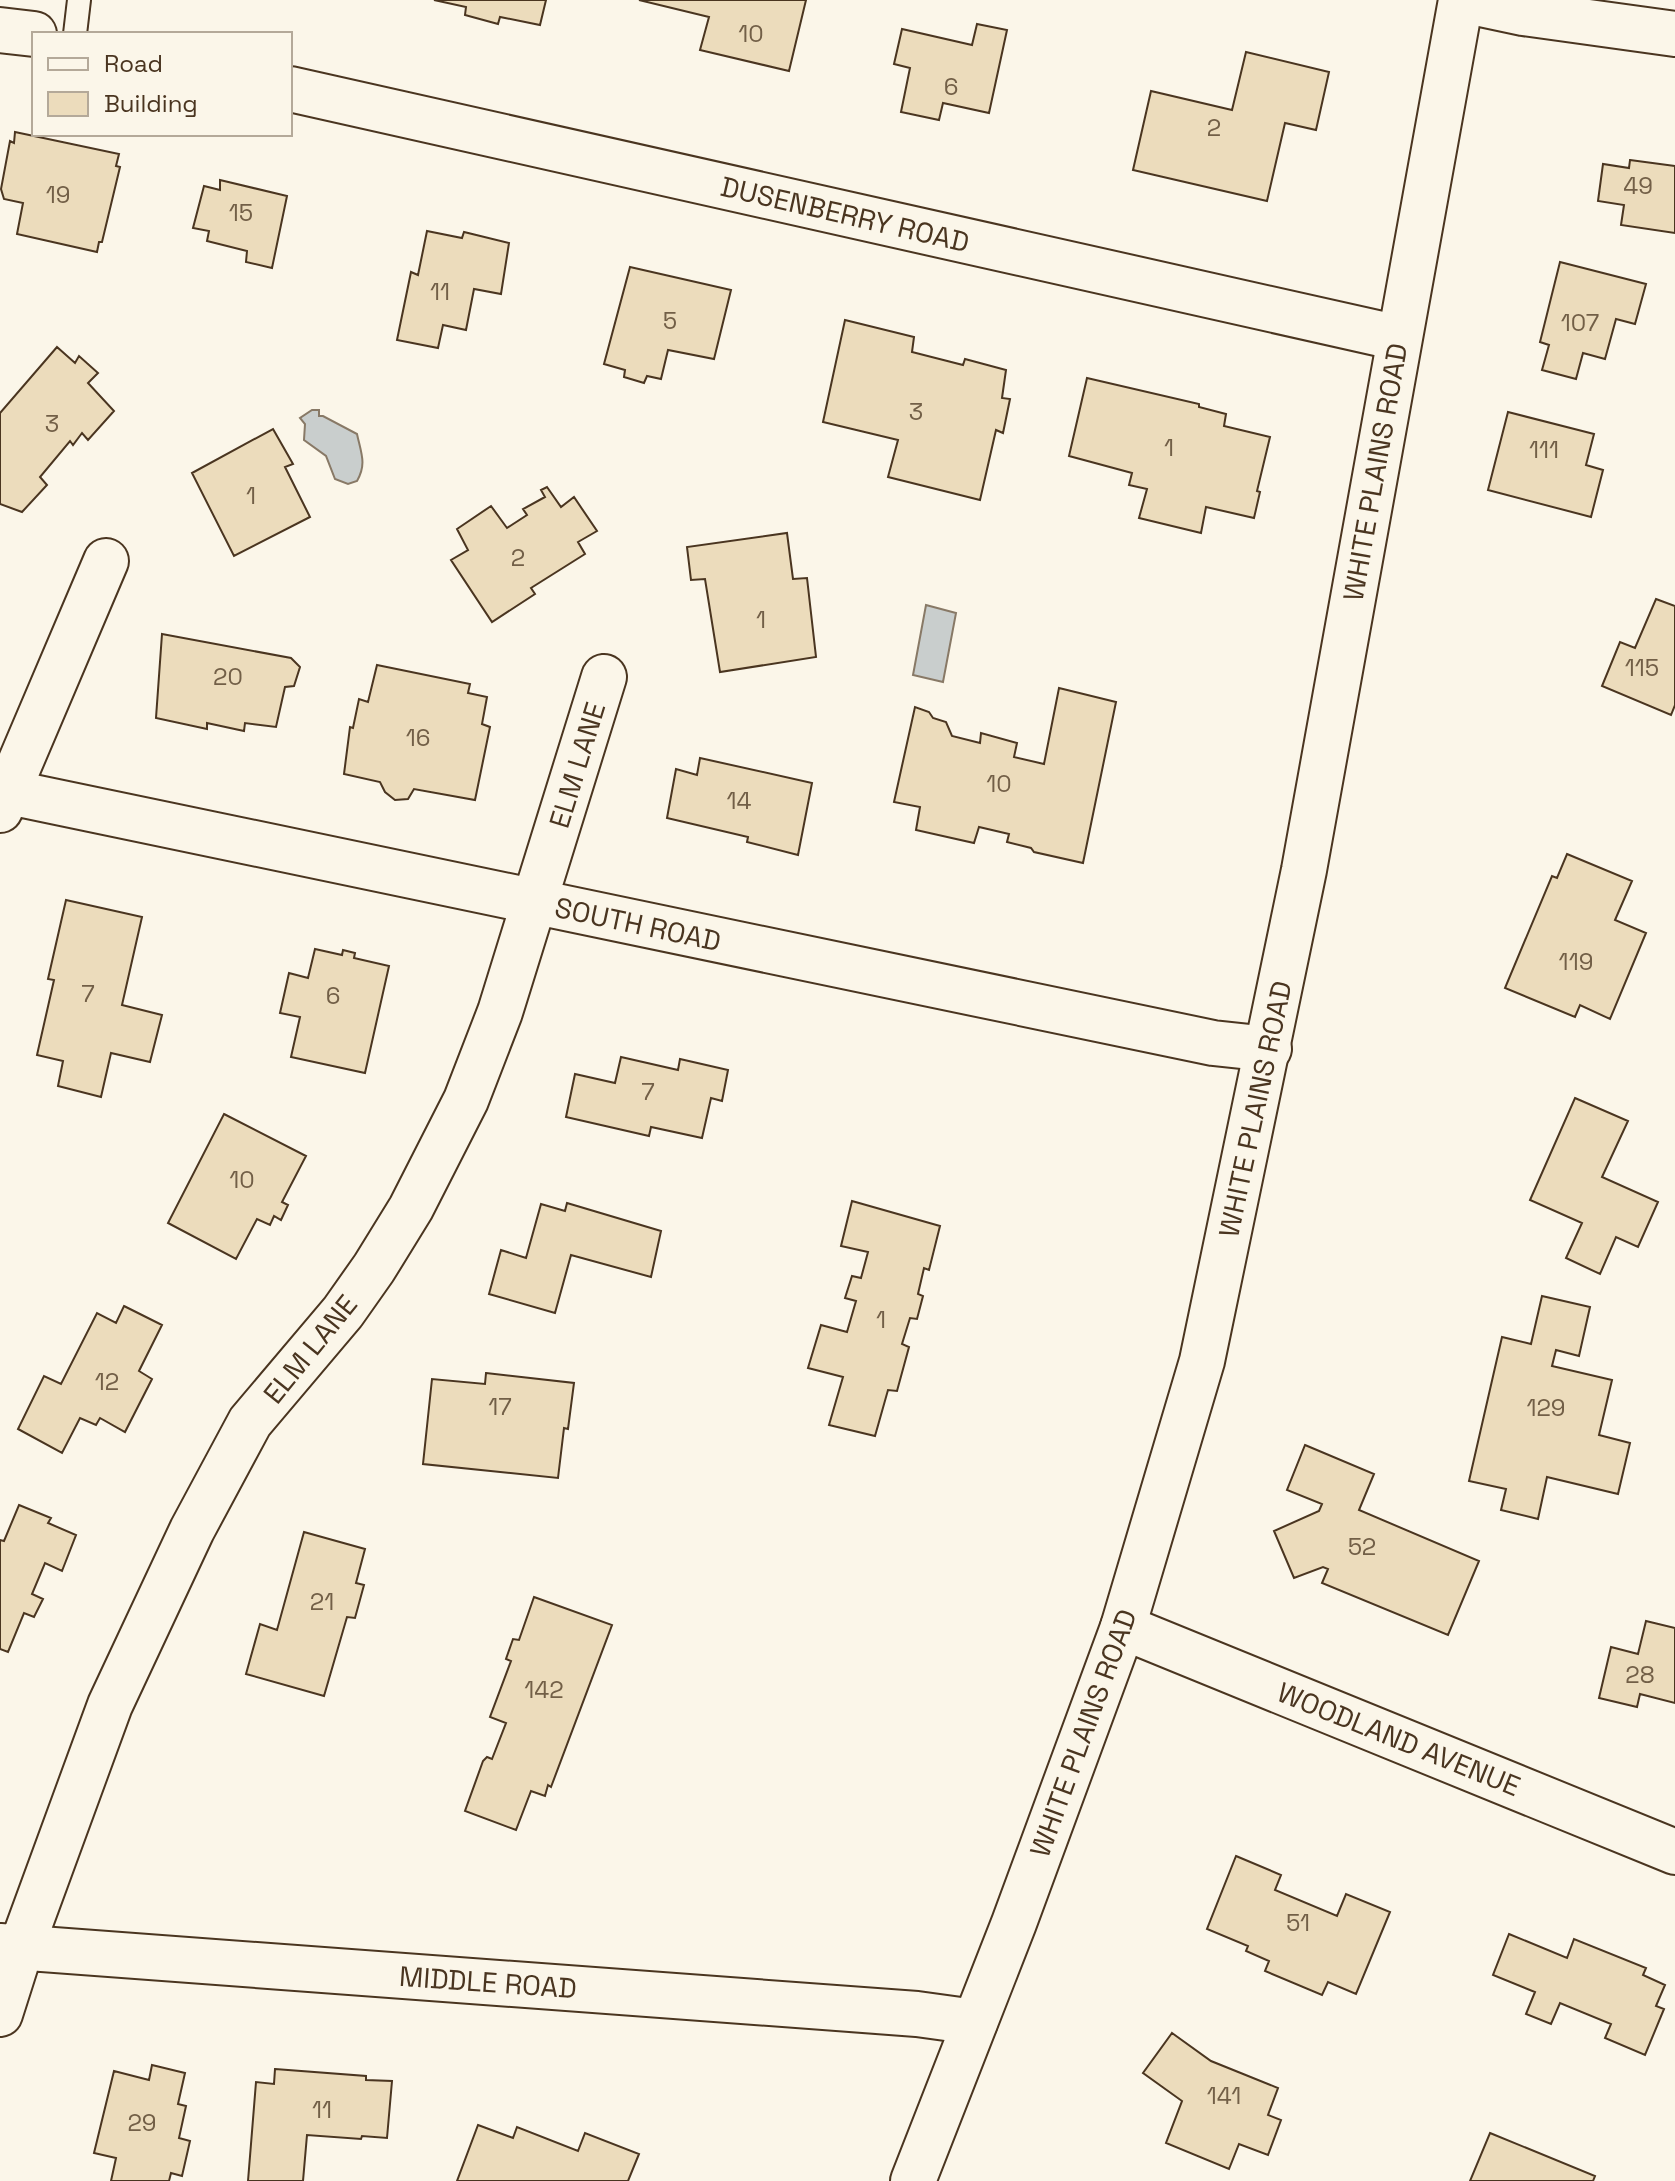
<svg xmlns="http://www.w3.org/2000/svg" width="1675" height="2181" font-family="'Space Grotesk',sans-serif">
	<style>
		.water { fill: #c9cecd; stroke: #887966; stroke-width: 2 }
		.building { fill: #ecdcbc; stroke: #4a3520; stroke-width: 2 }
		.lines { fill: none; stroke-linecap: round; stroke-linejoin: round }
		.lane-casing { stroke: #4a3520; stroke-width: 26 }
		.street-casing { stroke: #4a3520; stroke-width: 48 }
		.primary-casing { stroke: #4a3520; stroke-width: 48 }
		.lane { stroke: #fbf6e9; stroke-width: 22 }
		.street { stroke: #fbf6e9; stroke-width: 44 }
		.primary { stroke: #fbf6e9; stroke-width: 44 }
		.labels { text-anchor: middle; dominant-baseline: central; stroke-width: 6; stroke-linejoin: round; paint-order: stroke }
		.number-label { font-size: 24px; fill: #725f47 }
		.street-label { font-size: 28px; fill: #4a3520; stroke: #fbf6e9 }
	</style>
	<rect width="100%" height="100%" fill="#fbf6e9"/>
	<path class="water" d="M312,410h7v6h4l34,18c4,19 10,30 0,47l-9,3 -13,-5 -9,-23 -22,-16 1,-16 -5,-6z
		M926,605l30,8 -13,69 -30,-7z"/>
	<path class="building" d="M434,0h112l-6,25 -40,-8 -2,7 -33,-9 1,-8z
		M639,0h167l-17,71 -89,-21 9,-33z
		M977,24l30,6 -18,83 -46,-10 -4,17 -38,-8 9,-44 -16,-4 8,-35 70,16z
		M1246,52l83,20 -13,58 -31,-7 -18,78 -134,-31 18,-79 81,19z
		M15,132l104,22 -3,12 4,1 -18,75h-3l-2,10 -80,-18 6,-31 -19,-4 -3,-10 9,-48 4,2z
		M1630,160l45,6v67l-54,-8 3,-20 -26,-4 5,-37 26,4z
		M220,180l67,16 -15,72 -26,-6 1,-11 -40,-10 2,-10 -16,-3 11,-42 16,4z
		M427,231l35,7 2,-6 45,11 -8,51 -27,-5 -8,41 -23,-5 -5,23 -41,-8 14,-68 7,3z
		M1560,262l86,22 -11,40 -19,-5 -11,40 -22,-6 -7,26 -34,-9 7,-25 -9,-3z
		M630,267l101,23 -17,69 -46,-9 -7,29 -14,-3 -3,7 -20,-6 1,-7 -21,-6z
		M845,320l69,17 -2,15 51,13 2,-6 41,11 -4,28 8,1 -7,34 -7,-3 -16,70 -92,-23 10,-37 -75,-18z
		M57,347l18,16 4,-7 19,17 -10,10 26,28 -26,29 -6,-7 -9,12 -3,-4 -30,36 7,8 -25,27 -22,-8v-91z
		M1087,378l112,26v3l27,7 -2,12 46,11 -13,54 3,1 -6,26 -48,-11 -5,26 -62,-15 8,-29 -18,-4 3,-12 -63,-17z
		M1508,412l86,22 -8,31 17,5 -12,47 -103,-27z
		M273,429l20,35 -8,3 25,50 -76,39 -42,-83z
		M547,487l14,20 13,-10 23,34 -19,11 7,12 -54,34 4,6 -43,28 -41,-62 17,-10 -11,-21 34,-23 16,22 20,-13 -4,-6 22,-12 -4,-7z
		M787,533l6,46 14,-1 9,79 -96,15 -15,-93 -14,1 -4,-33z
		M1656,599l19,7v99l-4,10 -69,-29 18,-44 15,6z
		M162,634l129,24 9,9 -6,19 -9,1 -9,40 -31,-4 -1,8 -37,-8v6l-51,-11z
		M377,665l93,19 -2,9 19,4 -5,27 8,3 -15,73 -61,-11 -6,10 -13,1 -10,-8 -5,-10 -36,-8 6,-47 3,1 6,-29 9,3z
		M1059,688l57,14 -33,161 -49,-11 -3,-4 -24,-6 2,-8 -30,-7 -5,16 -58,-13 4,-23 -26,-5 21,-95 14,5 4,6 13,4 6,14 28,7 1,-10 36,10 -3,14 30,7z
		M700,758l112,25 -14,72 -51,-13 1,-5 -81,-19 9,-49 21,6z
		M1567,854l65,27 -17,39 31,13 -36,86 -30,-14 -5,12 -70,-29 47,-112 5,2z
		M66,900l76,17 -20,88 40,10 -12,47 -39,-9 -10,44 -43,-11 5,-25 -26,-6 17,-75 -6,-1z
		M315,949l27,6 1,-5 12,3 -1,5 35,8 -24,107 -74,-16 9,-40 -20,-4 9,-40 19,5z
		M621,1057l57,13 2,-11 48,11 -6,31 -11,-3 -9,40 -51,-11 -2,9 -83,-19 9,-43 40,9z
		M1575,1098l53,23 -26,56 56,25 -20,45 -22,-10 -16,37 -34,-16 16,-35 -52,-23z
		M224,1114l82,42 -24,46 6,3 -7,15 -7,-4 -4,9 -13,-6 -21,40 -68,-36z
		M852,1201l88,25 -11,44 -5,-2 -6,26 5,2 -6,23 -7,-1 -8,26 7,3 -12,44 -9,-1 -13,46 -46,-11 14,-48 -35,-9 13,-43 26,7 9,-31 -11,-3 7,-22 9,2 7,-26 -27,-6z
		M567,1203l94,28 -10,46 -80,-22 -16,58 -66,-19 12,-44 25,8 15,-54 24,7z
		M1542,1296l48,11 -11,49 -23,-6 -4,16 60,14 -13,55 31,8 -12,51 -71,-17 -9,42 -37,-9 5,-21 -37,-8 33,-144 29,7z
		M124,1306l38,19 -23,46 13,8 -27,53 -25,-14 -4,7 -16,-7 -18,35 -44,-24 26,-53 17,8 36,-71 19,10z
		M486,1373l88,10 -6,46 -4,-1 -6,50 -135,-14 9,-85 53,5z
		M1305,1445l69,29 -15,36 120,51 -31,74 -126,-52 6,-14 -5,-2 -29,11 -20,-47 45,-20 3,-7 -35,-14z
		M19,1505l32,13 -3,5 28,12 -14,36 -17,-8 -13,31 11,5 -9,18 -10,-4 -16,39 -8,-3v-109l4,1z
		M304,1532l61,17 -9,34 8,2 -9,33 -8,-1 -23,79 -78,-22 14,-50 17,6z
		M534,1597l78,28 -61,162 -3,-2 -3,11 -14,-5 -15,39 -51,-19 18,-50 4,-4 5,2 14,-36 -16,-6 21,-56 -5,-2 7,-20 6,1z
		M1646,1621l29,7v75l-35,-9 -3,13 -38,-9 12,-51 27,7z
		M1236,1856l45,19 -6,15 62,26 9,-22 44,18 -34,82 -28,-12 -6,13 -57,-24 4,-10 -23,-10 2,-5 -41,-17z
		M1509,1934l58,24 7,-19 72,29 -3,7 22,10 -9,21 8,3 -19,46 -40,-17 6,-14 -51,-21 -9,21 -25,-10 9,-22 -42,-17z
		M1172,2033l39,28 67,27 -10,27 13,5 -13,35 -29,-11 -10,25 -63,-26 16,-42 -39,-28z
		M152,2065l33,8 -7,31 8,2 -7,32 11,3 -8,35 -11,-3 -2,8h-58l5,-23 -22,-5 20,-82 35,9z
		M275,2069l91,7v4l26,1 -5,57 -25,-2 -1,3 -54,-4 -4,46h-55l8,-99 18,2z
		M478,2125l35,13 4,-11 61,24 7,-18 54,21 -11,27h-171z
		M1490,2133l105,43 -2,5h-123z"/>
	<g class="lines">
		<g class="lane-casing">
			<path id="lane" d="M75,34l4,-34"/>
		</g>
		<g class="street-casing">
			<path id="street" d="M1462,0l61,13 152,21
				M0,30l34,4
				M290,89l1109,249
				M9,792l1204,251 56,6
				M0,810l106,-249
				M1123,1627l552,225
				M0,1946l917,68 58,8
				M0,2014l21,-66 89,-243 82,-175 58,-108 93,-110 31,-44 37,-60 55,-108 34,-88 104,-335"/>
		</g>
		<g class="primary-casing">
			<path id="primary" d="M913,2181l101,-258 109,-296 79,-266 102,-491 157,-870"/>
		</g>
		<use href="#lane" class="lane"/>
		<use href="#street" class="street"/>
		<use href="#primary" class="primary"/>
	</g>
	<g class="labels">
		<g class="number-label">
			<text x="751" y="33">10</text>
			<text x="951" y="86">6</text>
			<text x="1214" y="127">2</text>
			<text x="1638" y="185">49</text>
			<text x="58" y="194">19</text>
			<text x="241" y="212">15</text>
			<text x="440" y="291">11</text>
			<text x="670" y="320">5</text>
			<text x="1580" y="322">107</text>
			<text x="916" y="411">3</text>
			<text x="52" y="423">3</text>
			<text x="1169" y="447">1</text>
			<text x="1544" y="449">111</text>
			<text x="251" y="495">1</text>
			<text x="518" y="557">2</text>
			<text x="761" y="619">1</text>
			<text x="1642" y="667">115</text>
			<text x="228" y="676">20</text>
			<text x="418" y="737">16</text>
			<text x="999" y="783">10</text>
			<text x="739" y="800">14</text>
			<text x="1576" y="961">119</text>
			<text x="88" y="993">7</text>
			<text x="333" y="995">6</text>
			<text x="648" y="1091">7</text>
			<text x="242" y="1179">10</text>
			<text x="881" y="1319">1</text>
			<text x="107" y="1381">12</text>
			<text x="500" y="1406">17</text>
			<text x="1546" y="1407">129</text>
			<text x="1362" y="1546">52</text>
			<text x="322" y="1601">21</text>
			<text x="1640" y="1674">28</text>
			<text x="544" y="1689">142</text>
			<text x="1298" y="1922">51</text>
			<text x="1224" y="2095">141</text>
			<text x="322" y="2109">11</text>
			<text x="142" y="2122">29</text>
		</g>
		<g class="street-label">
			<text transform="translate(845 214) rotate(13)">DUSENBERRY ROAD</text>
			<text transform="translate(1375 472) rotate(-80)">WHITE PLAINS ROAD</text>
			<text transform="translate(577 765) rotate(-73)">ELM LANE</text>
			<text transform="translate(638 924) rotate(12)">SOUTH ROAD</text>
			<text transform="translate(1255 1109) rotate(-78)">WHITE PLAINS ROAD</text>
			<text transform="translate(310 1349) rotate(-51)">ELM LANE</text>
			<text transform="translate(1083 1733) rotate(-70)">WHITE PLAINS ROAD</text>
			<text transform="translate(1399 1739) rotate(22)">WOODLAND AVENUE</text>
			<text transform="translate(488 1982) rotate(4)">MIDDLE ROAD</text>
		</g>
	</g>
	<rect x="32" y="32" width="260" height="104" fill="#fbf6e9" stroke="#b4a999" stroke-width="2"/>
	<rect x="48" y="58" width="40" height="12" fill="#fbf6e9" stroke="#b4a999" stroke-width="2"/>
	<text x="104" y="72" font-size="24" fill="#4a3520">Road</text>
	<rect x="48" y="92" width="40" height="24" fill="#ecdcbc" stroke="#b4a999" stroke-width="2"/>
	<text x="104" y="112" font-size="24" fill="#4a3520">Building</text>
</svg>
